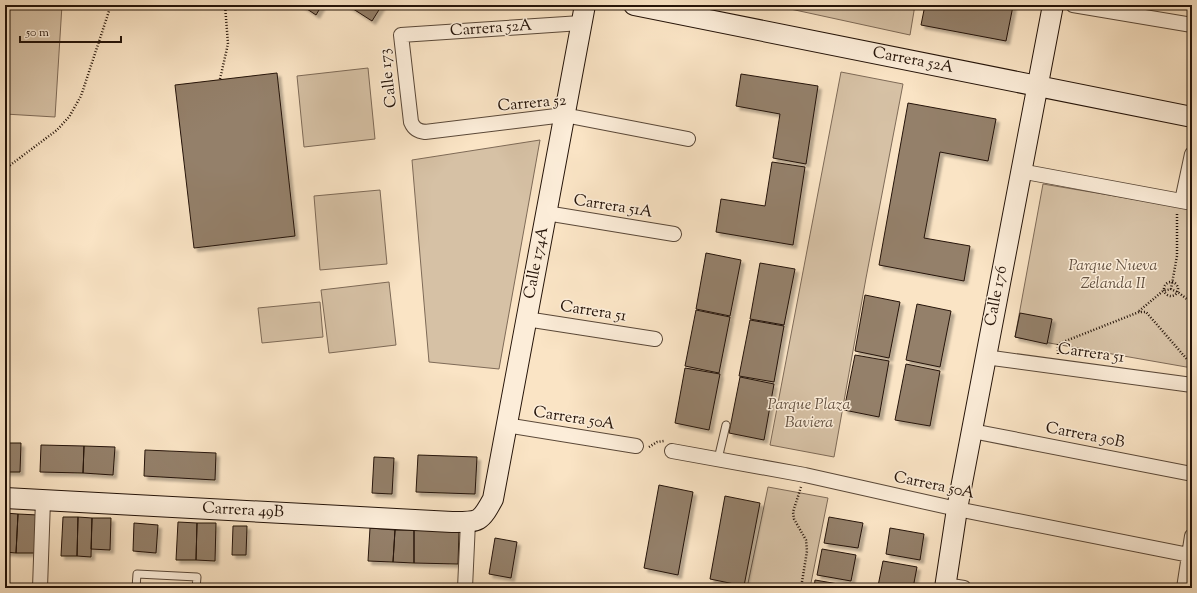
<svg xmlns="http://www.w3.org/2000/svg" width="1197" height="593" font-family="'Sorts Mill Goudy',serif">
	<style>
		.green { fill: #d6c1a5; stroke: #7e6a57 }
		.building { fill: #94806b; stroke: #251409; filter: url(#shadow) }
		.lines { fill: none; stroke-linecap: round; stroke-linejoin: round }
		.lane-casing { stroke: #5a4838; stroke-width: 9 }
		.street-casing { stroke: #5a4838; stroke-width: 16 }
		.secondary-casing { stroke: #251409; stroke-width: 22 }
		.path { stroke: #251409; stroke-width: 2.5; stroke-dasharray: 1 2; stroke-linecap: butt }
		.lane { stroke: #fcedd9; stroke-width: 7 }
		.street { stroke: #fcedd9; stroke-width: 14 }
		.secondary { stroke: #fcedd9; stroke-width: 20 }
		.labels { text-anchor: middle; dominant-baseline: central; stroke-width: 3; stroke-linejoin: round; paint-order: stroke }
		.street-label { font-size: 16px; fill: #251409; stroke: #fcedd9 }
		.park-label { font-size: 16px; font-style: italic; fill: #635140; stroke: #fcedd9 }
	</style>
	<defs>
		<filter id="shadow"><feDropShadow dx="3.5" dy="3.5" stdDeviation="1" flood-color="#0004"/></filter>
	</defs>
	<rect width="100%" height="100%" fill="#fae4c5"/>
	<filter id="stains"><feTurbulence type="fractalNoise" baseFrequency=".005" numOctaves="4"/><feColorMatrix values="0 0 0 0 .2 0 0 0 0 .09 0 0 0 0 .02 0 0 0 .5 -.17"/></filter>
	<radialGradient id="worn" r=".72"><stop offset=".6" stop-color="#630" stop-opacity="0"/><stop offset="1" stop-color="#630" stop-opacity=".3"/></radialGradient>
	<path class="green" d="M5,5h57l-7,112 -50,-3z
		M772,5h143l-5,30z
		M368,68l7,71 -71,8 -7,-71z
		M841,72l62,12 -37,194 -32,179 -64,-12z
		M540,140l-41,229 -70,-7 -17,-202z
		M1043,184l149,25v159l-177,-31z
		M380,190l7,74 -67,6 -6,-74z
		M389,282l7,63 -67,8 -8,-63z
		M320,302l3,35 -61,6 -4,-35z
		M768,487l60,11 -18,90h-63z"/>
	<path class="building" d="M301,5h21l-6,10z
		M347,5h35l-10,16z
		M925,5h81l7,1 -7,35 -85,-16z
		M277,73l18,163 -101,12 -19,-163z
		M741,74l77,12 -12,78 -33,-6 7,-44 -44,-8z
		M908,103l88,16 -8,42 -48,-9 -16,86 46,8 -6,35 -85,-16z
		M772,162l33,5 -12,78 -77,-13 5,-33 44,7z
		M706,253l35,7 -11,56 -34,-7z
		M760,263l35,6 -11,56 -34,-6z
		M865,295l35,7 -11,56 -34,-7z
		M917,304l34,7 -11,56 -34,-7z
		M696,310l34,7 -11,56 -34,-7z
		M1020,313l32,6 -5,25 -32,-7z
		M750,320l34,6 -10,56 -35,-6z
		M855,355l34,6 -10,56 -35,-7z
		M906,364l34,7 -10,55 -35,-6z
		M685,368l35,6 -11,56 -34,-7z
		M740,377l34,7 -10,56 -35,-7z
		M5,443h16l-1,29h-15z
		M41,445l43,1 -1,27 -43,-1z
		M84,446l31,1 -2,28 -30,-2z
		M145,450l71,3 -1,27 -71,-4z
		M418,455l59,2 -2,37 -59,-2z
		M374,457l20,1 -2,36 -20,-1z
		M659,485l34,7 -15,83 -34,-7z
		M725,496l35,7 -16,83 -34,-7z
		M5,513l13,1 -2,39 -11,-1z
		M18,514l20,1 -2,38h-20z
		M63,517h15l-1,39h-16z
		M78,517l14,1 -1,39 -14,-1z
		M829,517l34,6 -5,25 -34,-5z
		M92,518h19l-1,32 -19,-1z
		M178,522l19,1 -1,37h-20z
		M134,523l24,2 -2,28 -23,-2z
		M197,523h19l-1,38 -19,-1z
		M233,526h14l-1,29h-14z
		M370,528l25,2 -2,32 -25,-1z
		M890,528l34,6 -4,26 -34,-6z
		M395,530h19v33l-21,-1z
		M414,530l45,2 -1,32 -44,-1z
		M495,538l22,4 -6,36 -22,-4z
		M822,549l34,6 -5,26 -34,-6z
		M883,561l34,6 -4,21h-25l-10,-2z
		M815,580l35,6 -1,2h-35z"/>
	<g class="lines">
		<g class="lane-casing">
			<path id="lane" d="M718,459l8,-34
				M136,588l1,-14 60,3 -1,11"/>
		</g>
		<g class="street-casing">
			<path id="street" d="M1073,5l119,20
				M581,23l-180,12 10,87c3,7 7,9 14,10l139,-17 124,24
				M1020,171l172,32
				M1182,201l10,-47
				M546,213l128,21
				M526,319l129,20
				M985,357l207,28
				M506,425l130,21
				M972,431l220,43
				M672,451l133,24 152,34 232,46
				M945,585l19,3
				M40,588l3,-88
				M465,588l3,-66
				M1184,588l8,-52"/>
		</g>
		<g class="secondary-casing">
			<path id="secondary" d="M634,5l558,112
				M5,498l447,24c27,0 28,1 41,-23l92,-494
				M945,588l12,-79 96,-504"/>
		</g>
		<path class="path" d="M220,79l8,-35 -3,-39
			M5,169l52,-39 12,-13 12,-21 30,-91
			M1177,214v42l-6,33 8,4 13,10
			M1164 289a7 7 0 1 1 14 0a7 7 0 1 1-14 0Z
			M1139,311l24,-20 8,-2
			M1058,354v-10l81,-32h7l46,53
			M649,447l8,-5 7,-1
			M801,487l-8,25 1,7 12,21 1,11 -6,37"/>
		<use href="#lane" class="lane"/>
		<use href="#street" class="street"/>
		<use href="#secondary" class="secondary"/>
	</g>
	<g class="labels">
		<g class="street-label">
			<text transform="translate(491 29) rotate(-4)">Carrera 52A</text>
			<text transform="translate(913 61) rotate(11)">Carrera 52A</text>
			<text transform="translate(389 78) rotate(-97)">Calle 173</text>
			<text transform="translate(532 104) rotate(-5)">Carrera 52</text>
			<text transform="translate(613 207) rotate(9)">Carrera 51A</text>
			<text transform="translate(537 263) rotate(-79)">Calle 174A</text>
			<text transform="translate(997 296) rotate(-79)">Calle 176</text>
			<text transform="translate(593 312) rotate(9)">Carrera 51</text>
			<text transform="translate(1091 354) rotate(8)">Carrera 51</text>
			<text transform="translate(574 419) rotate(9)">Carrera 50A</text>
			<text transform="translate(1085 436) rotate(11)">Carrera 50B</text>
			<text transform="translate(934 486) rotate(12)">Carrera 50A</text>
			<text transform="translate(243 511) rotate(3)">Carrera 49B</text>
		</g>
		<g class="park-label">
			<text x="1113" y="266">Parque Nueva<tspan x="1113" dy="18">Zelanda II</tspan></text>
			<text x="809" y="405">Parque Plaza<tspan x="809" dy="18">Baviera</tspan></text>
		</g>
	</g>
	<rect width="1197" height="593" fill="none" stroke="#fae4c5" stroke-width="20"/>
	<rect x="6" y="6" width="1185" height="581" fill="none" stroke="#251409" stroke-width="2"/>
	<rect x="10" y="10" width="1177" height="573" fill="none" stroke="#251409"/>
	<path d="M20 36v6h101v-6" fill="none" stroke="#251409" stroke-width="2"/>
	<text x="26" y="36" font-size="12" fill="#251409" stroke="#fcedd9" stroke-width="3" paint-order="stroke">50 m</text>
	<rect width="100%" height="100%" filter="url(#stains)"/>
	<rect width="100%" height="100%" fill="url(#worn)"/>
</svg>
